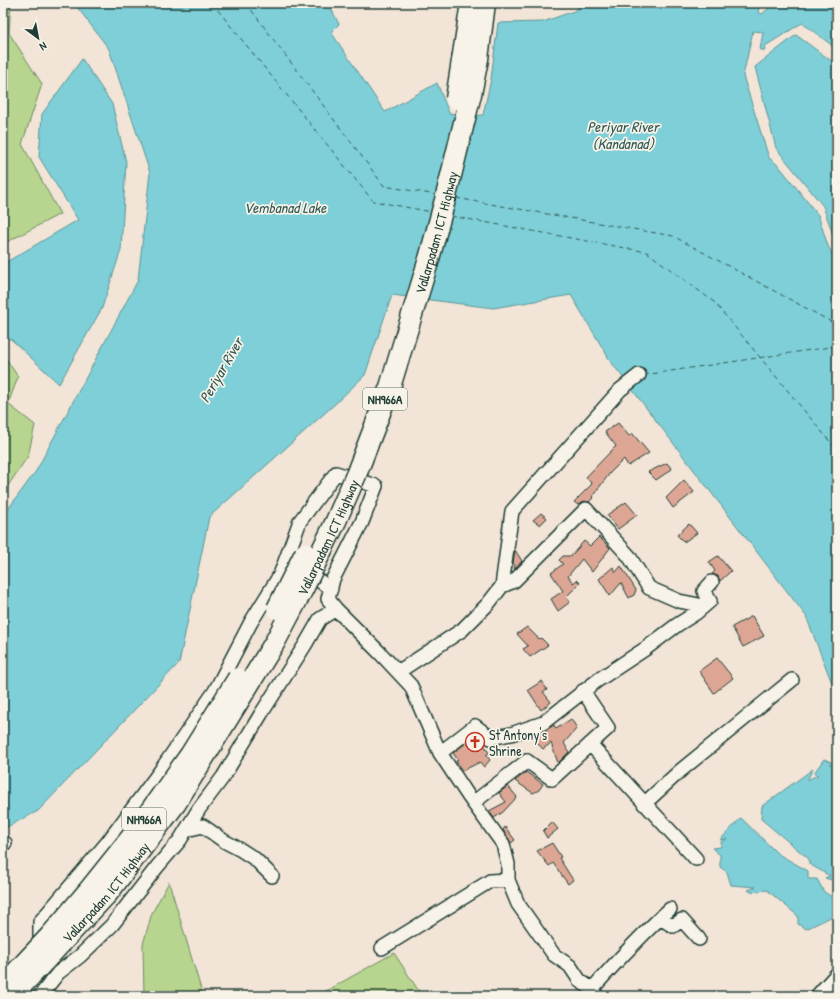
<svg xmlns="http://www.w3.org/2000/svg" width="840" height="999" font-family="'Patrick Hand',sans-serif">
	<style>
		.green { fill: #b7d58e; stroke: #6b8961 }
		.water { fill: #7fcfd8; stroke: #599596 }
		.lines { fill: none; stroke-linecap: round; stroke-linejoin: round }
		.ferry { stroke: #325a55; stroke-width: 1; stroke-dasharray: 5 4; stroke-linecap: butt }
		.building { fill: #dda694; stroke: #1f3d34 }
		.minor-casing { stroke: #1f3d34; stroke-width: 16 }
		.minor { stroke: #f7f3e8; stroke-width: 13 }
		.highway-bridge-casing { stroke: #1f3d34; stroke-width: 23; stroke-linecap: butt }
		.highway-bridge { stroke: #f7f3e8; stroke-width: 20 }
		.labels { text-anchor: middle; dominant-baseline: central; stroke-width: 3.5; stroke-linejoin: round; paint-order: stroke }
		.shield { fill: #f7f3e8; stroke: #60746a; stroke-width: 1 }
		.shield-label { font-size: 13px; font-weight: bold; fill: #1f3d34 }
		.street-label { font-size: 14px; fill: #1f3d34; stroke: #f7f3e8 }
		.poi-label { font-size: 14px; fill: #1f3d34; stroke: #f7f3e8; text-anchor: start }
		.water-label { font-size: 15px; font-style: italic; fill: #325a55; stroke: #f7f3e8 }
	</style>
	<rect width="100%" height="100%" fill="#f2e4d7"/>
	<filter id="ink" filterUnits="userSpaceOnUse"><feTurbulence type="fractalNoise" baseFrequency=".025" numOctaves="2"/><feDisplacementMap in="SourceGraphic" scale="8" xChannelSelector="R" yChannelSelector="G"/><feConvolveMatrix kernelMatrix="1 2 1 2 8 2 1 2 1" color-interpolation-filters="sRGB"/></filter>
	<g filter="url(#ink)">
		<path class="green" d="M3,3h8l-2,30 33,51 -20,60 38,70 -57,30z
			M3,354l15,23 -10,27 27,21 -7,31 -25,37z
			M169,882l34,114h-59l-1,-52 9,-31z
			M394,953l28,43h-105z
			M261,993l27,3h-67z"/>
		<path class="water" d="M74,3h254l11,21 -8,8 54,80 52,-29 12,30 20,3 14,-1 8,-36 7,-56 45,-1 31,-11 11,-8h175l-2,9 4,2 13,-11h62v46l-35,-26 -37,23v4h-5l3,-18 -10,-1 -10,45 26,82 10,8 39,49 10,31 9,18v432l-31,-80 -195,-254 -40,-67 -78,13 -101,-13 -27,80 -29,28 -127,114 -30,146 -141,148 -35,18v-313l33,-45 102,-191 12,-107 -41,-124z
			M796,35l41,30v181l-14,-40 -47,-58 -21,-81z
			M82,59l30,45 14,58 -5,88 -19,58 -43,76 -47,-44 -9,-5v-71l75,-44 -39,-63 3,-43z
			M824,759l7,3 -2,2h7l1,2v117l-2,-2 -10,-3 5,-2 -21,-12v-5l-48,-40 1,-13 51,-37 -6,11 11,-5 -4,-2z
			M741,818l37,36 30,17v8h9l7,13 13,8v14l-31,15 -8,-5v-8l-31,-26 -16,2 -3,-2 8,-3 -25,-2 -4,-13 -7,-5v-12l-8,-7 9,-1v-5l6,-3 -7,1z"/>
		<g class="lines">
			<path class="ferry" d="M212,3l161,198 59,11
				M246,3l138,183 53,9
				M456,198l217,38 164,89
				M451,216l196,36 67,50 123,148
				M644,375l193,-29"/>
		</g>
		<path class="building" d="M618,423l11,13 3,-3 17,20 -21,13 -4,-7 -14,14 -18,24 1,1 -4,4 -5,-1 -6,4 -4,-3 18,-18 -6,-7 30,-31 -11,-14z
			M667,463l5,6 -16,11 -8,-8z
			M684,480l10,12 -21,16 -7,-10z
			M626,502l11,13 -19,14 -11,-14z
			M541,513l6,5 -7,7 -7,-5z
			M689,524l8,9 -13,9 -7,-7z
			M599,537l11,11 -18,24 -10,-13 -14,17 5,7 4,-3 3,3 -14,14 4,5 -12,9 -7,-12 12,-8 -12,-18 12,-9 -4,-4 4,-4h8l13,-15 6,5z
			M515,550l7,11 -7,8 -1,-1 1,-2 -2,-3z
			M718,556l13,15 -11,10 -2,-5 -6,-2 3,-3 -6,-9z
			M621,566l15,24 -2,5 -5,3 -8,-15 -11,13 -11,-17 14,-12 3,5z
			M752,616l12,20 -21,11 -11,-20z
			M527,627l12,12 2,-1 7,7 -18,12 -7,-8 5,-3 -11,-12z
			M717,658l16,20 -19,15 -15,-22z
			M542,681l5,9 -4,2 8,10 -10,8 -13,-20z
			M571,719l6,9 -13,15 5,9 -11,11 -7,-20 -8,6 -13,-13 16,-6 8,-5 2,4z
			M475,736l7,5 7,12 -3,2 4,5 -6,7 -4,-5 -18,9 -6,-10 2,-1 -5,-7z
			M526,772l17,12 -4,6 -6,3 -18,-12z
			M508,786l9,11 -14,15 -9,6 -5,-7 17,-9 -7,-9z
			M552,822l6,7 -11,9 -4,-7z
			M505,827l10,13 -4,3 -8,-13z
			M552,843l9,14 -2,1 14,22 -5,4 -15,-21 -4,3 -12,-15z"/>
		<g class="lines">
			<g class="minor-casing">
				<path id="minor" d="M304,570l27,19
					M502,586l12,-5 72,-72 43,47 20,32 30,13 25,5
					M398,672l64,-42 26,-26 14,-18 10,-75 108,-121 19,-15
					M590,744l106,115
					M440,753l35,-27 16,12 20,-4 32,-11 55,-43 47,-31 32,-24 19,-12 14,-12 -6,-10 8,-9
					M473,803l54,-42 25,18 56,-51 -25,-37
					M644,804l36,-33 112,-91
					M186,830l17,-4 21,15 17,9 14,9 17,17
					M3,844l2,-1
					M660,918l13,8 9,-6 17,19
					M46,947l-6,-7v-18l67,-79 54,-73 54,-79 36,-69 29,-47 20,-54 36,-48 40,13 -14,36 -29,57 -5,20 8,10
					M382,948l108,-67 18,-1
					M592,989c25,-28 50,-55 78,-80
					M40,996l18,-23 22,-17 32,-31 45,-58 23,-27 19,-31 24,-32 38,-63 44,-69 15,-26 16,-10 45,45 30,32 29,67 29,44 34,47 5,20v16l10,24 36,51 16,11 10,15 12,8 5,7
					M817,996l20,-22"/>
			</g>
			<use href="#minor" class="minor"/>
			<g class="highway-bridge-casing">
				<g id="highway-bridge">
					<path d="M456,99l15,-96"/>
					<path d="M277,609l28,-56"/>
					<path d="M3,986l47,-50 39,-46 44,-55 57,-80 48,-77"/>
					<path id="s1" d="M12,996l96,-103 68,-90 99,-161 29,-55 32,-66 20,-46 34,-88 39,-128 16,-59 26,-106 7,-35 7,-56"/>
				</g>
			</g>
			<use href="#highway-bridge" class="highway-bridge"/>
		</g>
	</g>
	<defs>
		<g id="church-ring" transform="scale(1)"><circle r="9.5" fill="#f7f3e8" stroke="#c8321e" stroke-width="1.5"/><path d="M-1.2-6h2.4v3.5h3.3v2.4h-3.3V6h-2.4V-.1h-3.3v-2.4h3.3Z" fill="#c8321e"/></g>
	</defs>
	<g fill-rule="evenodd">
		<use href="#church-ring" x="475" y="742"/>
	</g>
	<g class="labels">
		<g class="shield">
			<rect x="363" y="388" width="44" height="22" rx="3"/>
			<rect x="122" y="808" width="44" height="22" rx="3"/>
		</g>
		<g class="shield-label">
			<text x="385" y="399">NH966A</text>
			<text x="144" y="819">NH966A</text>
		</g>
		<g class="street-label">
			<text stroke="none"><textPath href="#s1" startOffset="884">Vallarpadam ICT Highway</textPath></text>
			<text stroke="none"><textPath href="#s1" startOffset="560">Vallarpadam ICT Highway</textPath></text>
			<text stroke="none"><textPath href="#s1" startOffset="140">Vallarpadam ICT Highway</textPath></text>
		</g>
		<g class="poi-label">
			<text x="489" y="734">St Antony's<tspan x="489" dy="16">Shrine</tspan></text>
		</g>
		<g class="water-label">
			<text x="623" y="126">Periyar River<tspan x="623" dy="17">(Kandanad)</tspan></text>
			<text x="285" y="207">Vembanad Lake</text>
			<text transform="translate(221 370) rotate(-60)">Periyar River</text>
		</g>
	</g>
	<rect width="840" height="999" fill="none" stroke="#f7f3e8" stroke-width="16"/>
	<rect x="8" y="8" width="824" height="983" fill="none" stroke="#1f3d34" stroke-width="1.5" filter="url(#ink)"/>
	<g transform="translate(38 38) rotate(148)" stroke="#f7f3e8" stroke-width="3" paint-order="stroke">
	<path d="M0-3L7 15L0 10L-7 15Z" fill="#1f3d34"/>
	<text y="-6" font-size="11" font-weight="bold" text-anchor="middle" fill="#1f3d34">N</text>
	</g>
</svg>
